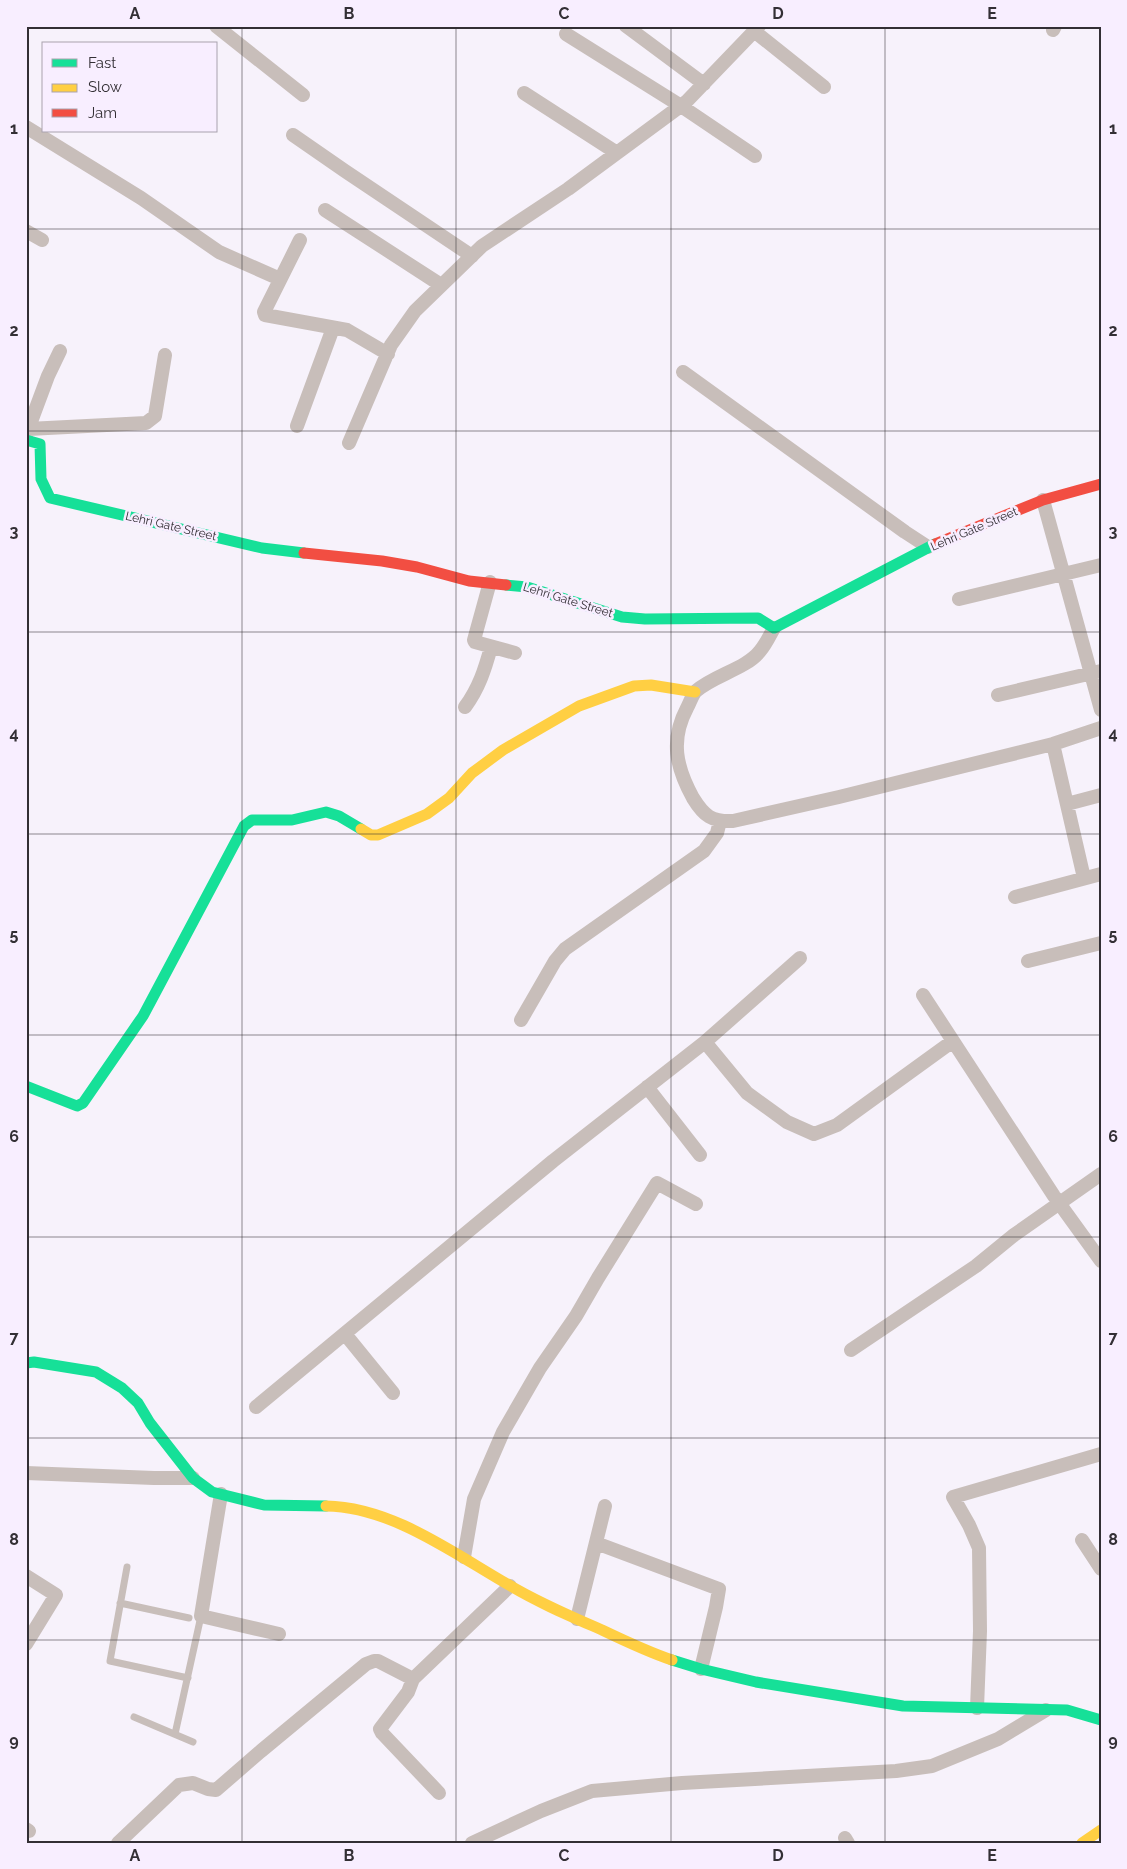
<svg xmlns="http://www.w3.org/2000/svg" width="1127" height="1869" font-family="Raleway,sans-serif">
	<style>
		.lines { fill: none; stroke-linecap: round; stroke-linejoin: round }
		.lane { stroke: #c8beba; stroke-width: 7 }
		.street { stroke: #c8beba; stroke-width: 14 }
		.fast { stroke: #16e098; stroke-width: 11 }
		.slow { stroke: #ffcf43; stroke-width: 11 }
		.jam { stroke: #f24e42; stroke-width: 11 }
		.grid { fill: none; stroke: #332f35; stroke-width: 1; stroke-opacity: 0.55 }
		.labels { text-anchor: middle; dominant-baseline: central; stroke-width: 5; stroke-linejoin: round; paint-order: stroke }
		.street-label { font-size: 12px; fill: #332f35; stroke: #f8eeff }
		.neatline { fill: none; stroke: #332f35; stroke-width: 2 }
		.grid-label { font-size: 16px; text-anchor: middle; font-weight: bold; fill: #332f35 }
	</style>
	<rect width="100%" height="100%" fill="#f7f2fb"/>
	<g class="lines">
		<path class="lane" d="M127,1567l-17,94 78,17
			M120,1603l69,15
			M134,1717l59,25
			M175,1734l26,-118"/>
		<path class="street" d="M216,26l87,69
			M626,26l78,58
			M1053,30l2,-4
			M754,31l70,56
			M566,34l115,72 74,50
			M524,93l93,60
			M26,127l115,71 78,54 61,27
			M293,135l52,36 127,85
			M325,210l116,75
			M26,231l16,9
			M300,240l-36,72 1,3 82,15 41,24
			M683,372l222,160 23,15
			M297,426l36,-98
			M28,429l118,-6 9,-7 10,-61
			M26,435l22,-59 12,-25
			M349,443l42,-98 24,-34 67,-65 86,-57 118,-87 73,-76
			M1043,500l58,210
			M490,582l-16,58 1,2 40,11
			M959,599l142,-34
			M774,628c-4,7 -8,16 -14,23 -14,18 -46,24 -64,40 -4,4 -6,12 -9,17 -17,32 -11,59 6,90 11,18 19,24 40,23l106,-24 214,-53 48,-16
			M998,695l103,-24
			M465,707c14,-19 20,-38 26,-60
			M1053,744l31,134
			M1067,804l34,-9
			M1015,897l86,-23
			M1028,961l73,-18
			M923,995l131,201 47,65
			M521,1020l34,-59 10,-12 139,-98 13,-18 3,-12
			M705,1042l42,51 40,29 27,12 23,-9 116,-84
			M647,1087l53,68
			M345,1334l48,59
			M851,1350l125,-84 38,-31 87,-61
			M256,1407l297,-246 152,-119 95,-84
			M26,1473l128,5h39
			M221,1494l-20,122 78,18
			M1082,1540l19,29
			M596,1543l123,46 -3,18 -15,62
			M464,1557l10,-58 29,-67 37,-64 36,-52 22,-38 59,-95 39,21
			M26,1576l30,19 -30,49
			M577,1619l28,-113
			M413,1679l-5,13 -28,37 2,4 57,60
			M977,1708l3,-77 -1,-83 -10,-23 -16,-28 148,-43
			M26,1829l3,2
			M845,1838l3,5
			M118,1843l61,-58 14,-2 15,6 8,1 45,-39 105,-87 8,-3h4l35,18 97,-93
			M472,1843l69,-32 51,-20 90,-8 214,-12 36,-5 66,-27 48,-29"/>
		<path class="fast" d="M26,440l14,4 1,35 9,19 212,50 42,5
			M506,585l21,2 95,30 23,2 113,-1 16,10 161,-84
			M26,1086l51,20 6,-3 60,-87 101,-190 8,-6h40l34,-8 13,4 22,13
			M26,1363l8,-1 62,10 26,16 16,15 12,20 43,55 19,14 52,13 62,1
			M672,1660l29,9 55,13 147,24 164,4 34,10"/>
		<path class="slow" d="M361,829l10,6h7l49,-21 22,-16 23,-25 31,-23 76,-44 55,-20 17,-1 44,7
			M326,1506c66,1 127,47 183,79 30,18 61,31 93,45 23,11 46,22 70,30
			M1082,1843l19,-13"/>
		<path class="jam" d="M935,544l108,-44 58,-16
			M304,553l78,8 35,6 52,14 37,4"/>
	</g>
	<path class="grid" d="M242,26v1817M456,26v1817M671,26v1817M885,26v1817M26,229h1075M26,431h1075M26,632h1075M26,834h1075M26,1035h1075M26,1237h1075M26,1438h1075M26,1640h1075"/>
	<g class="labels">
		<g class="street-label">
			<text transform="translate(171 526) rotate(13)">Lehri Gate Street</text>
			<text transform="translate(974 529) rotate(-23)">Lehri Gate Street</text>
			<text transform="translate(568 600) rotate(17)">Lehri Gate Street</text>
		</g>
	</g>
	<rect width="1127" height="1869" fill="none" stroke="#f8eeff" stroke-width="55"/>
	<rect x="42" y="42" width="175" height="90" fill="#f8eeff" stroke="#a9a2ae"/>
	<rect x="52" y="59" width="25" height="8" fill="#16e098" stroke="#a9a2ae"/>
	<text x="88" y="68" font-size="15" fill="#332f35">Fast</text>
	<rect x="52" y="84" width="25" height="8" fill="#ffcf43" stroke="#a9a2ae"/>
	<text x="88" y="92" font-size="15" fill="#332f35">Slow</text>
	<rect x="52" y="109" width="25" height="8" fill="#f24e42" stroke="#a9a2ae"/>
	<text x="88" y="118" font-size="15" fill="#332f35">Jam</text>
	<rect x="28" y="28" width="1072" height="1814" class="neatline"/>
	<g class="grid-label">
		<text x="135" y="19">A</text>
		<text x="349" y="19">B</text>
		<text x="564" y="19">C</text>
		<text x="778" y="19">D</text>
		<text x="992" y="19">E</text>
		<text x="14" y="134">1</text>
		<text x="1113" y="134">1</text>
		<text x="14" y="336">2</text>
		<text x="1113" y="336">2</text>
		<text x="14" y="537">3</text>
		<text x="1113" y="537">3</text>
		<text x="14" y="739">4</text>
		<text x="1113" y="739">4</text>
		<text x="14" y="940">5</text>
		<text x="1113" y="940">5</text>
		<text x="14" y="1142">6</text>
		<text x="1113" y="1142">6</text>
		<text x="14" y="1343">7</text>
		<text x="1113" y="1343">7</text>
		<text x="14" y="1545">8</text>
		<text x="1113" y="1545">8</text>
		<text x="14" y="1746">9</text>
		<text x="1113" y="1746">9</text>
		<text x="135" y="1861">A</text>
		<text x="349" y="1861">B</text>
		<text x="564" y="1861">C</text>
		<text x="778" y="1861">D</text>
		<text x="992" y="1861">E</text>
	</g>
</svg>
